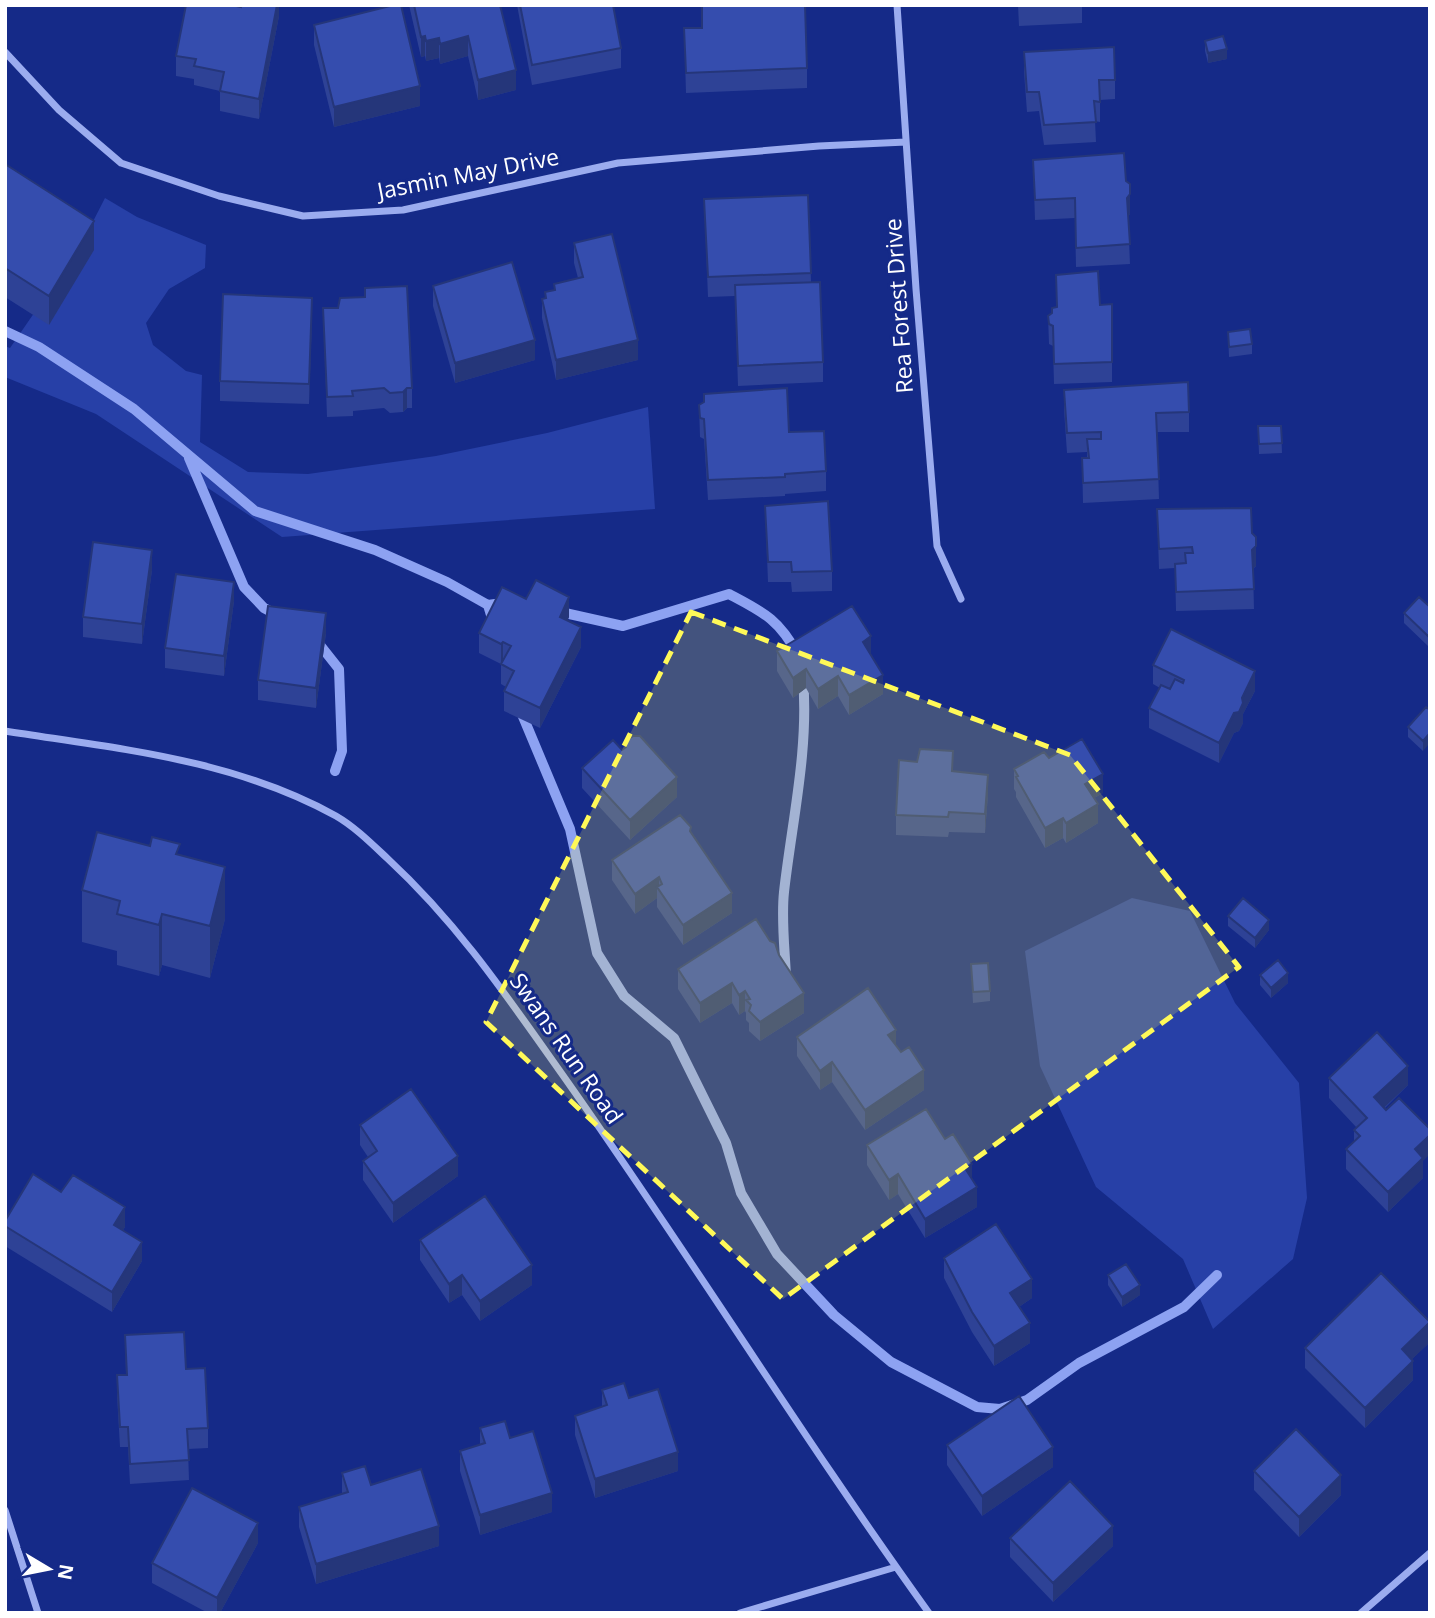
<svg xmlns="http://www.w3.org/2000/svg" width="1435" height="1618" font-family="'Open Sans',sans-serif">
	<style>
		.green { fill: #2740a7 }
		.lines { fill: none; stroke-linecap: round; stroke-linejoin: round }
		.stream { stroke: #8da2f2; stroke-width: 10 }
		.street { stroke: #9bacef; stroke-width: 7 }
		.wall { fill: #2e4296 }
		.shaded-wall { fill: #25367a }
		.building { fill: #354dae; stroke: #25367a; stroke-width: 2 }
		.marked { fill: #fff958; fill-opacity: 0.2; stroke: #fff958; stroke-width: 5; stroke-dasharray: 14 9; stroke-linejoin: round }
		.labels { text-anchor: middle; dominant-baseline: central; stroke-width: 6; stroke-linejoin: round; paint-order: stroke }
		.street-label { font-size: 23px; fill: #fff; stroke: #152a88 }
	</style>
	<rect width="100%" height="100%" fill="#152a88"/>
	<path class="green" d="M105,198l32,19 69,28 -1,23 -36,21 -23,34 7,22 33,26 16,4 -2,67 48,30 60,2 128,-18 111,-23 101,-26 7,102 -373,28 -186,-123 -91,-37v-31l5,2 71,-103z
		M1132,898l58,13 45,92 64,80 8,115 -14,61 -80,70 -30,-70 -87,-72 -56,-121 -15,-115z"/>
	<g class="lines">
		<path class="stream" d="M5,331l34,16 95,62 121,102 120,39 72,32 41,23 7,-1
			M189,458l55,129 20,21 15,8
			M488,605l6,20
			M556,611l67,15 106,-32c34,18 50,25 69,61
			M316,640l23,29 3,82 -7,20
			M519,707l51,122 27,124 27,43 50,42 52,105 15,50 36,61 57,61 57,47 86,45 23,2 27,-9 52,-37 105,-56 33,-32
			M786,978c-1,-28 -5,-58 -2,-86 8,-71 25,-142 19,-214"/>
		<path class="street" d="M897,5l19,284 21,257 24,53
			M5,52l54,58 62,53 98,33 84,20 100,-6 215,-47 201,-17 87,-4
			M5,731c114,18 228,28 331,85 19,11 36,28 52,43 68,63 116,133 169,208 128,180 243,367 372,546
			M5,1510l33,103
			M740,1613l156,-46
			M1361,1613l69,-60"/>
	</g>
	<path class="wall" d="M279,5v11l-20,103 -39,-8v-20l-26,-6v-6l-18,-3v-20l65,-49z
		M409,5h91l16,85 -38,10 -10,-44 -28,8 -1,-6 -13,3 -1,-5 -4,1z
		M517,5h96l8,43v20l-89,17z
		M701,5l106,63v20l-121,5 -2,-65h18z
		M1018,5h64v18l-63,3z
		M314,25l106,81 -86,21 -20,-82z
		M1205,41l22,18 -19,4 -3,-12z
		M1024,52l91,28v19l-15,1v22l-5,-1 1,21 -52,3 -5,-34 -12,1 -3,-40z
		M1033,160l93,21 4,33 -2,2 2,48 -54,3 -1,-49 -40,2z
		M5,164l89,86 -45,75 -44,-28z
		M808,195l3,87 12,80v20l-85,4 -3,-90 -27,1 -4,-98z
		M574,243l64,117 -82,20 -14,-62v-19l3,-1v-6l9,-2v-6l24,-6 -4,-15z
		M1056,275l44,30 12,-1v78l-58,2 -1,-38 -4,-2 -1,-28 8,-8z
		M433,286l102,74 -80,23 -22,-77z
		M323,308l89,80v20h-5l-4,4 -13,1 -6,-5 -31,3v5l-26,1z
		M312,317l-3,87 -89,-3v-20z
		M1228,332l24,12v10l-23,3z
		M1064,390l125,22v20h-32l2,67 -76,4 -1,-45h5v-6l-20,1 -3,-43z
		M699,405l90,27 37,39v20l-41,3v2l-77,4 -4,-61 -4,-2z
		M1258,426h23l1,27 -23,1z
		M765,506l67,65v20l-40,1 -1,-10h-23z
		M1157,509l95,24 4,33 -3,3 1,40 -78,2 -1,-43 -16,1z
		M152,570l-10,74 -59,-7v-20z
		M526,599l43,18 -2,4 14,26 -41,81 -36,-17v-20l2,-4 -5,-3v-20l-22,-11v-20z
		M234,601l-10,75 -59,-8v-20z
		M1430,607v37l-2,2 -24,-23v-10z
		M326,633l-10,75 -58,-8v-20z
		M777,651l94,4 12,39 -34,21 -11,-19 -20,13 -12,-21 -13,10 -16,-27z
		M1153,665l102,26 -12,23v9l-4,8 -5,2 -15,30 -70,-35v-20l11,-20 -7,-4z
		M1430,710l-7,41 -15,-14v-10z
		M622,750l55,47 -47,43 -48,-52v-20z
		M1049,758l54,35 -9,5 4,25 -32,20 -3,-5 -18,10 -29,-51v-5l-2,-3v-20z
		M953,771l35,23 -3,39 -36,-1 -1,5 -52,-2v-20z
		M691,832l41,81 -49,32 -26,-38v-9l-22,16 -23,-34v-20z
		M180,855l45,64 -15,59 -48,-13 -3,11 -42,-11v-14l-35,-9v-52z
		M1228,916l41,14 -14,18 -27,-22z
		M756,919l48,94 -44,28 -11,-10v-8l-3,-3v-7l-1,-2 -6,4 -7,-12 -32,20 -22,-34v-20z
		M971,964l19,27v10l-17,2z
		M1260,975l28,8 -17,15 -11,-13z
		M797,1037l99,9 28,44 -59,40 -33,-48 -12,8 -23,-34z
		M1329,1078l79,7 -23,23 38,53v17l-35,34 -42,-43v-20l8,-8v-11l3,-2 -28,-30z
		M360,1125l98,51 -65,47 -30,-43v-19l5,-4 -8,-12z
		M945,1139l27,40 5,28 -52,31 -27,-44 -9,6 -22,-35v-20z
		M61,1192l64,35 -2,3 19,31 -30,51 -107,-66v-25z
		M420,1240l112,45 -52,36 -18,-26 -13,8 -29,-43z
		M944,1258l88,40 -13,9 11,36 -36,23 -22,-34 -28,-54z
		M1108,1275l32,20 -18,12 -14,-22z
		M125,1335l61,34 22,59v20l-20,1 1,31 -59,4 -2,-37h-8l-3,-52v-20h9z
		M1430,1342l-18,17 1,21 -48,48 -60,-60v-20z
		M602,1390l27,8 49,73 -83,27 -20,-63v-19l27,-9z
		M480,1428l30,10 42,74 -72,23 -20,-64v-20l20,-6z
		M947,1445l106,22 -71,49 -35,-51z
		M1254,1471l87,24 -42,42 -45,-47z
		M342,1473l29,12 68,61 -123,38 -17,-57v-20l43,-13z
		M1010,1538l103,8 -60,56 -43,-45z
		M258,1543l-38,70h-12l-56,-30v-20z"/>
	<path class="shaded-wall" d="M277,5h2v11l-20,103v-20z
		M425,36v20l-4,1v-20z
		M468,36v20l-28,8v-20z
		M439,38v20l-13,3v-20z
		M1227,49v10l-19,4v-10z
		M516,70v20l-38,10v-20z
		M420,86v20l-86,21v-20z
		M1130,194v20l-3,4v-20z
		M94,221v29l-45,75v-29z
		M312,298v19l-3,87v-20z
		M535,340v20l-80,23v-20z
		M638,340v20l-82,20v-20z
		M407,388v20l-4,4v-20z
		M1256,546v20l-4,4v-20z
		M152,550v20l-10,74v-20z
		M234,582v19l-10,75v-20z
		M569,597v20l-9,20v-20z
		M326,613v20l-10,75v-20z
		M581,627v20l-41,81v-20z
		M1430,634v10l-2,2v-10z
		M871,636v20l-8,-14z
		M503,642v20l-2,2v-20z
		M806,669v19l-13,10v-20z
		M1255,671v20l-12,23v9l-4,8 -5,2 -15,30v-20z
		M883,675v19l-34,21v-20z
		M838,676v20l-20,13v-20z
		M1430,733v10l-7,8v-10z
		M1103,774v19l-18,10v-19z
		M988,775v19l-3,39v-19z
		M677,777v20l-47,43v-20z
		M1098,804v19l-32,20v-20z
		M1063,818v20l-18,10v-20z
		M225,867v52l-15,59v-52z
		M659,877v12l-2,-2v11l-22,16v-20z
		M732,893v20l-49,32v-20z
		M162,914v51l-3,11v-51z
		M1269,920v10l-14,18v-10z
		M1288,973v10l-17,15v-10z
		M732,983v20l-32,20v-20z
		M745,991v20l-6,4v-20z
		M804,993v20l-44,28v-19z
		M896,1030v20l-8,-15z
		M832,1062v20l-12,8v-19z
		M1408,1066v19l-34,32v-20z
		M924,1070v20l-59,40v-20z
		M1430,1135v19l-7,7v17l-35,34v-20l27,-43z
		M458,1156v20l-65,47v-20z
		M972,1164v20l-7,-16z
		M898,1174v20l-9,6v-20z
		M977,1187v20l-52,31v-19z
		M125,1207v20l-11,17v-19z
		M142,1242v19l-30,51v-20z
		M532,1265v20l-52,36v-20z
		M462,1275v20l-13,8v-19z
		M1032,1279v19l-22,15v-20z
		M1140,1285v10l-18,12v-10z
		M1430,1322v20l-28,27v-20z
		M1030,1323v20l-36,23v-20z
		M1413,1361v19l-48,48v-20z
		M1053,1447v20l-71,49v-20z
		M678,1452v19l-83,27v-19z
		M1341,1475v20l-42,42v-20z
		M552,1493v19l-72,23v-20z
		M258,1523v20l-38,70h-3v-15z
		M439,1526v20l-123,38v-20z
		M1113,1526v20l-60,56v-19z"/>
	<path class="building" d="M186,5h46l9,2 1,-2h35l-18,94 -39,-8 4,-19 -30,-6 2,-7 -20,-3z
		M394,5h7l19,81 -86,21 -20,-82z
		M414,5h86l16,65 -38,10 -10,-44 -28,8 -1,-6 -13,3 -1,-5 -4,1z
		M520,5h93l8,43 -89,17z
		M702,5h103l2,63 -121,5 -2,-45h18z
		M1223,36l4,13 -19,4 -3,-12z
		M1114,47l1,33h-16l1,22 -6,-1 2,21 -52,3 -5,-33h-12l-3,-40z
		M1124,153l2,28 4,3v10l-3,4 3,46 -54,4 -1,-50 -40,2 -2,-40z
		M5,164l89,57 -45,75 -44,-28z
		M808,195l3,78 -103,4 -4,-78z
		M612,234l26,106 -82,20 -14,-61 4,-1 -1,-6 10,-2 -1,-6 29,-7 -9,-34z
		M512,262l23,78 -80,23 -22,-77z
		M1098,271l2,34 12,-1v58l-58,2 -1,-38 -4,-2 -1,-8 4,-3v-5l5,-1 -1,-32z
		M820,282l3,80 -85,4 -3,-81z
		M407,286l5,102h-5l-4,4 -13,1 -6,-5 -32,3 1,5 -26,1 -4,-89h15l2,-10 25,-1v-9z
		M223,294l89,4 -3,86 -89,-3z
		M1250,329l2,15 -23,3 -1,-15z
		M1188,382l1,30 -33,1 3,66 -76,4 -1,-25h7l-2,-19h14v-7l-34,1 -3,-43z
		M787,388l2,44 35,-1 2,40 -41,3v3l-77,3 -4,-61 -4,-1 -1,-13 5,-3v-8z
		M1258,426h23l1,17 -23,1z
		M828,501l4,70 -40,1 -1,-10h-23l-3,-56z
		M1251,508l1,25 4,4v9l-4,4 2,39 -78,3 -1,-28 11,-1 -1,-10h8l-1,-6 -33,2 -2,-40z
		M93,542l59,8 -10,74 -59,-7z
		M176,574l58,8 -10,74 -59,-8z
		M536,580l33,17 -9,20 21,10 -41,81 -36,-17 10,-20 -13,-7 10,-18 -8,-4 -2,2 -22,-11 23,-46 24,12z
		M1419,597l11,10v27l-2,2 -24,-23z
		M268,606l58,7 -10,75 -58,-8z
		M852,606l19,30 -8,6 20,33 -34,20 -11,-19 -20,13 -12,-20 -13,9 -16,-27z
		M1171,629l84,42 -13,27 1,5 -4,9 -5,1 -15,30 -70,-35 12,-23 9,4 5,-10 8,4 1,-3 -31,-15z
		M1426,707l4,3v23l-7,8 -15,-14z
		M633,736h7l37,41 -47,43 -48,-52 31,-28 9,10 4,-3v-6z
		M1082,739l21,35 -18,10 13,20 -32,19 -3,-5 -18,10 -29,-51 2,-1 -4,-7 30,-17 5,6z
		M920,749l33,2 -1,20 36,4 -3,39 -36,-2 -1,5 -52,-2 3,-55 18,2z
		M680,815l11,12 -1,4 42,62 -49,32 -26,-38 5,-3 -3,-7 -24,17 -23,-34z
		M97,832l53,14 2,-9 28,7 -4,10 49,13 -15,59 -48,-12 -3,11 -42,-11 3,-13 -38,-11z
		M1243,898l26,22 -14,18 -27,-22z
		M756,919l14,22 5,2 4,12 25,38 -44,29 -11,-11 2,-6 -5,-5 4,-1 -5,-8 -6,4 -7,-12 -32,20 -22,-34z
		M1278,960l10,13 -17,15 -11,-13z
		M988,963l2,28 -17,1 -2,-28z
		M868,988l28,42 -8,5 13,17 8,-5 15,23 -59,40 -33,-48 -12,9 -23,-34z
		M1377,1032l31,34 -34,31 12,13 13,-12 31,31v6l-15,14 8,9 -35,34 -42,-43 14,-13 -6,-6 13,-12 -38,-40z
		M411,1089l47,67 -65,47 -30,-42 14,-10 -17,-26z
		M926,1109l19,30 8,-5 19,30 -7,4 12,19 -52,32 -27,-45 -9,6 -22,-35z
		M33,1174l28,18 12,-17 52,32 -11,18 28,17 -30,50 -107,-66v-5z
		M485,1196l47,69 -52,36 -18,-26 -13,9 -29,-44z
		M996,1224l36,55 -22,14 20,30 -36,23 -22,-34 -28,-54z
		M1126,1264l14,21 -18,12 -14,-22z
		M1381,1273l49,49 -28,27 11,12 -48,47 -60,-60z
		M184,1332l2,37 19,-1 3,60 -21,1 2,31 -59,4 -2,-37h-8l-3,-52h10l-2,-40z
		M624,1383l5,15 29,-9 20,63 -83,27 -20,-63 32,-11 -5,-15z
		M1019,1396l34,51 -71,49 -35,-51z
		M505,1421l5,17 23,-7 19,62 -72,22 -20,-64 25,-8 -5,-15z
		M1296,1429l45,46 -42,42 -45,-46z
		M365,1466l6,19 50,-16 18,57 -123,38 -17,-57 49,-15 -6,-19z
		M1070,1481l43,45 -60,57 -43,-45z
		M192,1488l66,35 -41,75 -65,-35z"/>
	<path class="marked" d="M691,612l379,143 169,212 -456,332 -297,-277z"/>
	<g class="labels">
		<g class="street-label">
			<text transform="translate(468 173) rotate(-11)">Jasmin May Drive</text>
			<text transform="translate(898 306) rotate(-94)">Rea Forest Drive</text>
			<text transform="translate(567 1048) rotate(55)">Swans Run Road</text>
		</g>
	</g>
	<rect width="1435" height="1618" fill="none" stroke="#ffffff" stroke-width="14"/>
	<g transform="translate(49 1569) rotate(100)" stroke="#152a88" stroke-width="5" paint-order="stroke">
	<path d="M0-5L12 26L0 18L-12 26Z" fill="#ffffff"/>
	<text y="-10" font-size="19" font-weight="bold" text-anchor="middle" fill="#ffffff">N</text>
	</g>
</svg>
